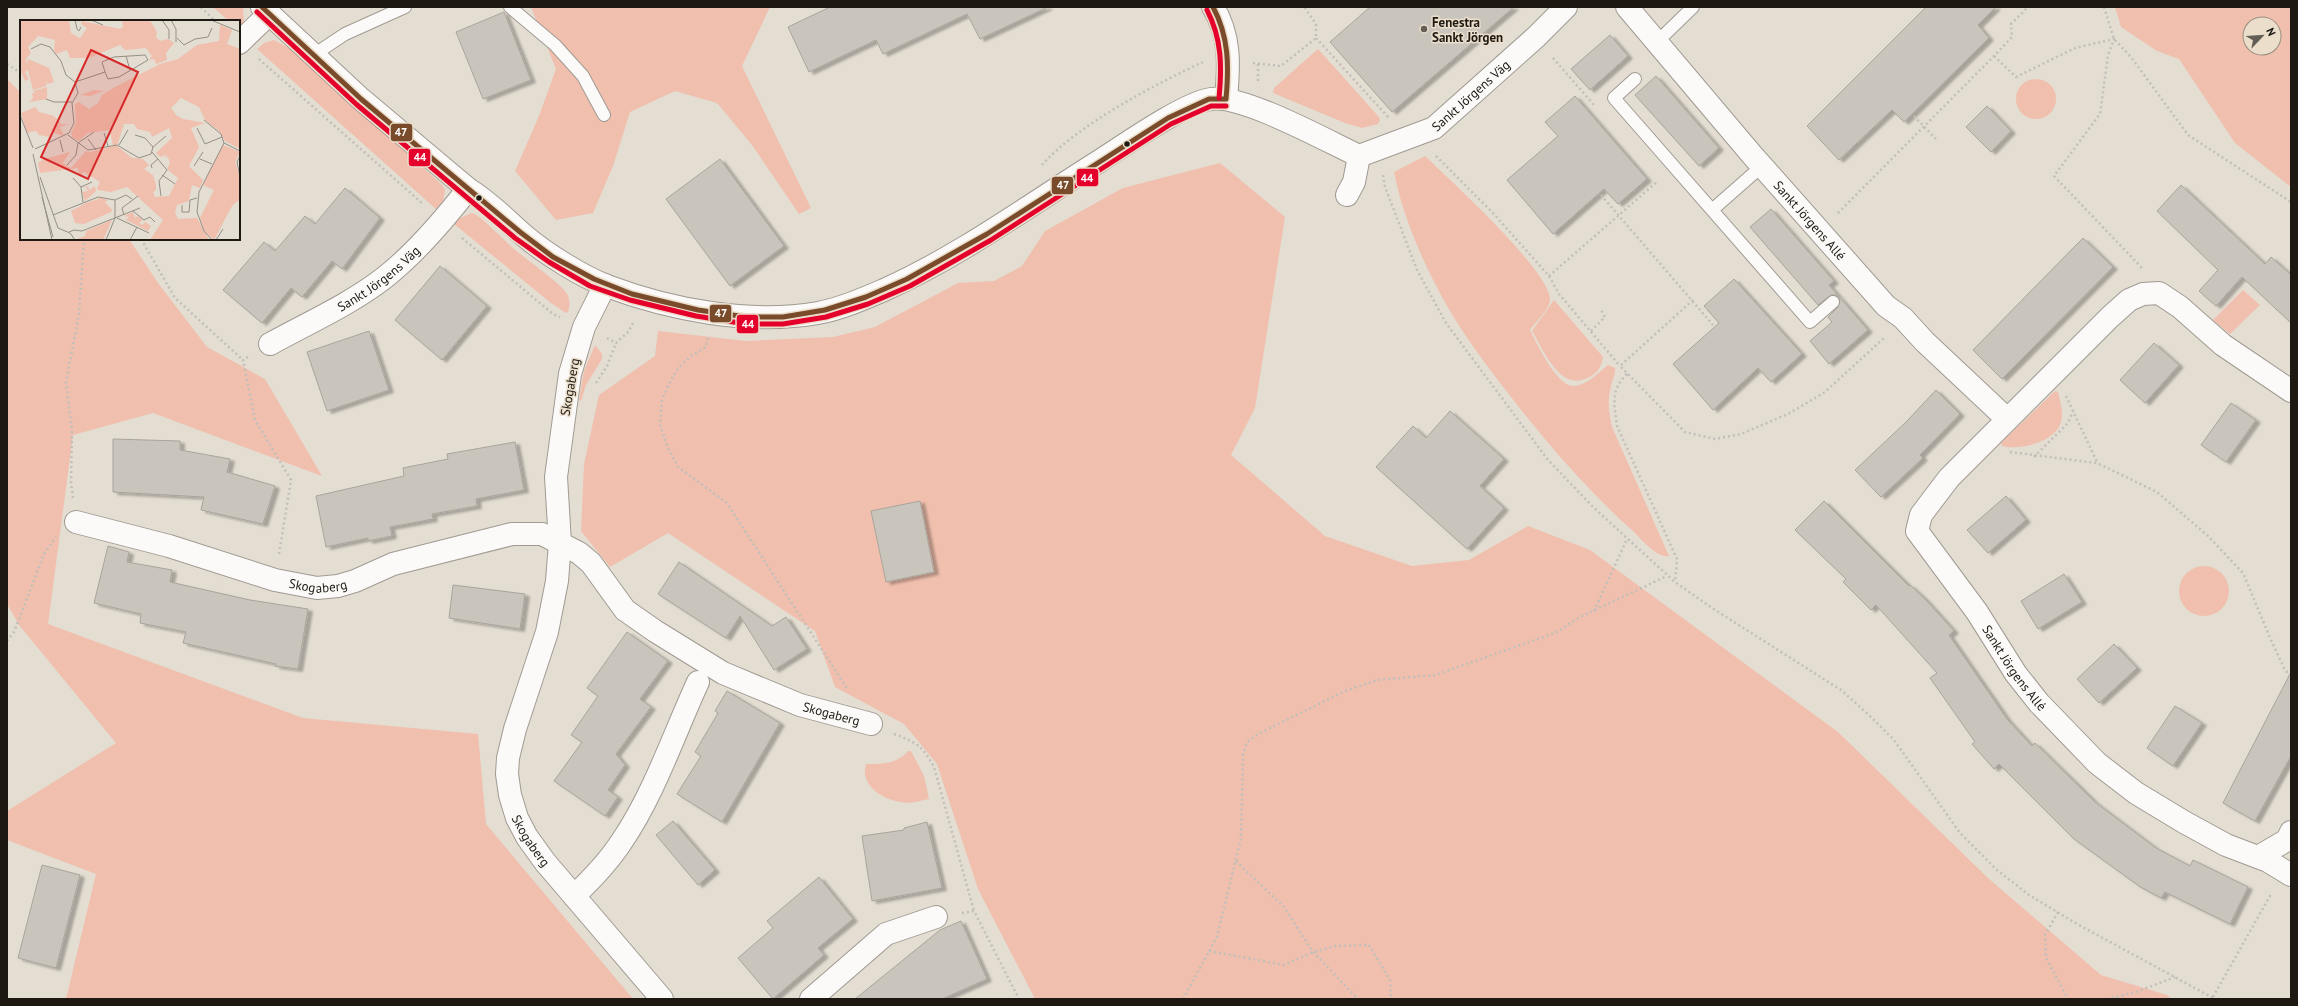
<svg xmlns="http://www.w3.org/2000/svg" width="2298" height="1006" font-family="'PT Sans',sans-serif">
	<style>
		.green { fill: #f0bfad; fill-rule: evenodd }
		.building { fill: #c9c5bd; stroke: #a9a49c; filter: url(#shadow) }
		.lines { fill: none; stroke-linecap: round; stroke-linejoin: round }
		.lane-casing { stroke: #a09a93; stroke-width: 14 }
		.street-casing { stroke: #a09a93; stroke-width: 24 }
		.path { stroke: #c2bfba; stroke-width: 2.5; stroke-dasharray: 2 3; stroke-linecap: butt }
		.lane { stroke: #fbfaf8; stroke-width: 12 }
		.street { stroke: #fbfaf8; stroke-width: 22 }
		.bus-1-casing { stroke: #ebdecb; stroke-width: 8 }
		.bus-2-casing { stroke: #ebdecb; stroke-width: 8 }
		.bus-1 { stroke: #7a4b2a; stroke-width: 5 }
		.bus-2 { stroke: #e4002b; stroke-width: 5 }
		.poi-dot { fill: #635e55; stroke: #ebdecb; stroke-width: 1.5 }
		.bus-dot { fill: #1d1912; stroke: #ebdecb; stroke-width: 1.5 }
		.labels { text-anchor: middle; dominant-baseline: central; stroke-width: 3; stroke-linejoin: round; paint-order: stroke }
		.poi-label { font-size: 13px; font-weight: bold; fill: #1d1912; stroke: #ebdecb; text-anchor: start }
		.street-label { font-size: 13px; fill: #1d1912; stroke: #ebdecb }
		.inset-road { fill: none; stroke: #948f85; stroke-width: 1 }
		.view { fill: #d62828; fill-opacity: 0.15; stroke: #d62828; stroke-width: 2 }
		.inset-edge { fill: none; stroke: #1d1912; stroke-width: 2 }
		.line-badge { stroke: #ebdecb; stroke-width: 1.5 }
		.badge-label { font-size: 11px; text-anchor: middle; font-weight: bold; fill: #fff }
	</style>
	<defs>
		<filter id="shadow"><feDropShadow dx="4.5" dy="2.5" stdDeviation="1" flood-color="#0004"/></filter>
	</defs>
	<rect width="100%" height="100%" fill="#e4ddd2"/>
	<path class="green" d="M213,7h30l1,18 -5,5v-9h-10z
		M531,7h239l-28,59 69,142 -12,6 -47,-69 -35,-42 -42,-12 -45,21 -17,54 -20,47 -37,7 -41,-49 24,-55 17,-47z
		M2115,7h176v180l-56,-44 -56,-84 -22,-8 -36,-24zM2250,24h24v24h-24z
		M274,40l19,10 148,134 4,5 -2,13 -7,7 -179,-160 7,-6z
		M1318,49l61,68 1,3 -2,4 -16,4 -17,-5 -72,-30 1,-5z
		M7,79l14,14v146h108l29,44 49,64 58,32 57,97 -169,-63 -80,22 -25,189 255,94 175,16 8,90 147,175h-567l30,-125 -89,-34v-29l109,-68 -97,-118 -12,-21z
		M2016 99a20 20 0 1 1 40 0a20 20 0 1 1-40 0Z
		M1425,156c22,21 127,117 125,144 -1,10 -14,21 -20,30 7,14 27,57 44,56 13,-1 24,-13 34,-21l7,3c1,7 -3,11 -4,18 -4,14 -2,28 1,41l57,129c-11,3 -28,-17 -36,-25 -48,-43 -90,-92 -129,-143 -20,-26 -40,-53 -57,-82 -23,-41 -44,-88 -53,-134z
		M1220,163l65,54 -30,191 -24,47 94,81 87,30 57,-6 59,-34 62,24 248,182 151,147 112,96 66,20 5,4h-1137l-57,-110 -41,-125 -33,-40 -69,-37 -20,-56 -147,-98 -58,34 -29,-36 3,-67 15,-69 56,-39 3,-25 88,10 87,-4 42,-10 83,-44 36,-2 28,-15 23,-35 78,-43z
		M472,213c7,1 34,29 41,35 12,11 48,35 54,46 3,5 3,12 1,18l-2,1 -15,-10 -97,-79 4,-5z
		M2243,290l17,15 -30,29 -17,-14z
		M1554,300l49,57c-2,11 -6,17 -16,21 -27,14 -44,-29 -55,-47z
		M595,345l7,9v5l-16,26 -5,16 -2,-1 5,-29z
		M2055,391l3,1c2,10 6,20 3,30 -5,20 -42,29 -59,24l-1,-3z
		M2179 591a25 25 0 1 1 50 0a25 25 0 1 1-50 0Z
		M908,751h3l13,25 5,23c-7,1 -15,4 -22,4 -20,-1 -48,-15 -41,-39 15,0 32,0 42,-13z"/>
	<path class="building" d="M830,7h218l-68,32 -13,-25 -84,40 -7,-14 -67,32 -21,-45z
		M1370,7h144l-122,105 -62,-70z
		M1926,7h70l-18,18 11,13 -85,84 -12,-12 -53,50 -32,-34z
		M504,12l27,68 -48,19 -27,-67z
		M1610,35l18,21 -38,34 -19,-21z
		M1656,76l63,72 -20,18 -64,-71z
		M1575,96l72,83 -29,25 -14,-15 -51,45 -46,-54 51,-44 -13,-14z
		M1987,106l24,25 -20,21 -25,-25z
		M720,159l64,87 -54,40 -64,-87z
		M2181,185l84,79 6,-7 20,18v48l-49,-46 -26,29 -17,-15 19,-21 -61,-59z
		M345,188l35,30 -38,51 -10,-8 -30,36 -11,-9 -29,35 -39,-33 41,-48 11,9 30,-35 10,8z
		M1771,209l63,72 -5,4 39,45 -39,34 -19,-23 22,-19 -4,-5 10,-10 2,-7 -4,-5h-5l-13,10 -68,-78z
		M2083,238l30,29 -111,112 -29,-29z
		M440,266l47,40 -45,54 -47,-40z
		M1734,279l68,75 -31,28 -13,-14 -45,42 -40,-46 46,-41 -15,-17z
		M369,331l20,59 -62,21 -20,-59z
		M2154,343l25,22 -34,38 -25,-23z
		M1936,390l24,24 -40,41 3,3 -42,39 -26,-27 51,-48z
		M2231,403l25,17 -30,42 -25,-17z
		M1450,411l54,48 -24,27 24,22 -37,41 -91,-82 37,-41 13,12z
		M113,439l67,2v9l50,9 -3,13 48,14 -12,38 -62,-14 3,-13 -91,-5z
		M515,442l9,48 -48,9 1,7 -45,8 1,5 -43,8 2,9 -24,5v-3l-42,9 -10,-51 88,-20 -1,-8 45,-9 -1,-5z
		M2006,496l20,24 -38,33 -21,-23z
		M920,501l14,71 -48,10 -15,-71z
		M1824,501l85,85 1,-1 16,15 28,31 -5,4 58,84 25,27 3,-3 60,59 61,46 34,18 3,-6 55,27 -18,37 -65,-32 -4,6 -22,-12 -65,-47 -75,-75 -5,5 -22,-25 3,-2 -45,-64 7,-5 -61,-68 -5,5 -28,-28 3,-3 -51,-49z
		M108,546l21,6 -2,10 45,8 -2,12 80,18 58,9 -10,60 -23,-3 1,-2 -93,-21 3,-11 -46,-9 1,-9 -47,-11z
		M679,562l93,64 14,-9 21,32 -33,21 -34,-54 -14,22 -68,-44z
		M2064,574l18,28 -44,27 -17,-28z
		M453,585l72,9 -5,35 -71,-11z
		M627,632l41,29 -28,38 11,8 -35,47 9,11 -17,25 10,7 -13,19 -51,-35 28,-39 -11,-7 27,-39 -11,-8z
		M2114,644l23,24 -38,35 -22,-24z
		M2291,672v84l-36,65 -32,-18z
		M727,691l53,32 -58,99 -45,-28 24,-38 -6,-4 23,-39 -3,-2z
		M2175,706l27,17 -29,43 -26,-18z
		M673,821l42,49 -17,15 -42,-50z
		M927,822l15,66 -70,13 -10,-65 42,-6v-2z
		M42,865l38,10 -24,93 -38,-10z
		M819,877l34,42 -35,29 6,7 -51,44 -35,-41 35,-30 -6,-7z
		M961,921l26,58 -45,20h-87l85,-69z"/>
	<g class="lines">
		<g class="lane-casing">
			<path id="lane" d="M510,7l45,38 28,31 21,39
				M1657,42l36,-35
				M315,54l30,-20 60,-27
				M1635,79l-21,19 196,224 23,-20
				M1712,210l50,-44"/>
		</g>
		<g class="street-casing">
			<g id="street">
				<path id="s1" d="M262,7l99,92 107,90c22,13 39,32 58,48 20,17 57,40 81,49 64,24 143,39 211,27 22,-4 45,-14 66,-23 76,-34 144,-84 214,-128 25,-16 86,-59 113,-63 31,-5 116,42 148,57l75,-28 102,-91 30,-30"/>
				<path d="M1213,7c18,29 16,59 13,92"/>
				<path id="s2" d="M1627,7l126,149 133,150 17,12 22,24 82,77"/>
				<path d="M239,43l30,-29"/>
				<path d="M1347,195l7,-13 5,-26"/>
				<path id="s3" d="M605,285l-21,42 -14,47 -14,103 4,66 -3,38 -10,51 -32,97 -7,29 -1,16 3,21 7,23 10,19 18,25 117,137"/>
				<path id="s4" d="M270,344c38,-21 79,-39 114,-66 32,-25 59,-57 84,-89"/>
				<path id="s5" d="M2291,391l-68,-46 -43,-38 -21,-14 -16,1 -14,6 -19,17 -161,161 -28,37 -4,16 60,81 39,62 23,29 58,60 39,30 48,29 42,23 42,16 23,14"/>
				<path id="s6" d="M76,522l93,24 106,34 42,8 21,-2 17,-5 38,-17 119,-30h30l37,19 12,10 34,47 30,21 68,42 77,32 71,19"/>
				<path d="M2258,857l29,-17 4,-8"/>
				<path d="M574,896c17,-16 35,-35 48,-55 32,-47 52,-107 76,-159"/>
				<path d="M811,999l75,-65 50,-17"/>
			</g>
		</g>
		<path class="path" d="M201,7l14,14
			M2104,7l10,32 17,18 57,78 103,67
			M1316,38l73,80
			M1994,56l22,21 59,-29 39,-9 -6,16 -8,59 -46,62 88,92
			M1553,58l41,47
			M259,59l164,145
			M1253,63l28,3 35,-28v-14l-11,-16 2,-1
			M7,64l14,9
			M1258,64v17
			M1914,116l22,23
			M1436,156l57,57 56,63 10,18 61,72
			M1042,165c35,-40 112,-80 161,-103
			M1383,175l2,12 32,83 29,53 102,137 45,47 82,75 37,26 129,82 28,25 25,25 66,93 37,37 32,25 48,29 138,75
			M1601,195l112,130
			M1838,213l156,-157 18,-19 -1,-13 17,-17
			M462,238l91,76 7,3
			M141,239l34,59 68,62
			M1549,276l109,-95
			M1693,300l-73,66 65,66 30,7 26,-5 47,-20 37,-22 60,-55
			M1591,331l14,-14 -4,-7
			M607,338l9,5 13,-12 4,-8
			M708,338l-2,9 -15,9 -12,11 -10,17 -7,16 -2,25 8,23 10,19 49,36 121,187
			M248,357l-5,3 12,60 36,60 -12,74
			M1627,374c-17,17 -13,29 -10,52l60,133 -2,23
			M596,383l11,-17 9,-23
			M2066,396l32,68
			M2010,452l87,11 60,29 51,44 35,37 28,67 13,28 7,9
			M2034,457l34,-34 5,-12
			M73,498l-2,-15 1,-52 -6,-49 13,-68 5,-75
			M1594,611l33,-72
			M7,641l7,-9 30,-78 12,-17
			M894,734c22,8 29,12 40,33l40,144
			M1236,861l48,46 29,45 45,47
			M2058,912l-13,23 1,23 22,41
			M962,913l12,-2 45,88
			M1209,951l75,14 29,-13 23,-6 33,-1 21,35 1,19
			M2213,997l58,-103
			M1183,999l34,-62 24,-99 2,-83 4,-13 11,-8 87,-43 32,-11 58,-5 120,-42 25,-16 87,-41
			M2107,999l29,-7 39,-15"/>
		<use href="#lane" class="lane"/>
		<use href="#street" class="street"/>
		<g class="bus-1-casing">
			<path id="bus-1" d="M262,7l99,92 159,133 33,25 41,22 38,15 66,16 48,7h37l42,-7 41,-13 41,-18 80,-45 181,-116 41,-19h17
				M1213,7c16,30 16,59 13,92"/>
		</g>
		<g class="bus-2-casing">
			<path id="bus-2" d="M1207,10c15,29 15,57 12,88
				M257,12l99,92 159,134 34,24 41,24 40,14 66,16 50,8h37l43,-7 42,-13 42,-18 81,-46 180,-116 40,-18h15"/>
		</g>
		<use href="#bus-1" class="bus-1"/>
		<use href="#bus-2" class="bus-2"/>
	</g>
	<circle class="poi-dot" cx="1424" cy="29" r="4"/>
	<g class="bus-dot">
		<circle cx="1127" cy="144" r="3.5"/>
		<circle cx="479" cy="198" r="3.5"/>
	</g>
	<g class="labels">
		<g class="poi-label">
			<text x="1432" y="22">Fenestra<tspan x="1432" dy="15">Sankt Jörgen</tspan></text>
		</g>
		<g class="street-label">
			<text stroke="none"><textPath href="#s1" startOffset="1399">Sankt Jörgens Väg</textPath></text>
			<text stroke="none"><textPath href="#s2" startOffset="281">Sankt Jörgens Allé</textPath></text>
			<text stroke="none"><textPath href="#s4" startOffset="127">Sankt Jörgens Väg</textPath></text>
			<text transform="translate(570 387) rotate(-80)">Skogaberg</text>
			<text stroke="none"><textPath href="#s6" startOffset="251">Skogaberg</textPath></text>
			<text stroke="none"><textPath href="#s5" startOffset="680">Sankt Jörgens Allé</textPath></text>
			<text stroke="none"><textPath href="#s6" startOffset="831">Skogaberg</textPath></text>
			<text stroke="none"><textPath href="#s3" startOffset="576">Skogaberg</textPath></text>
		</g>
	</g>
	<g transform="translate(20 20)">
		<rect width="220" height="220" fill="#e4ddd2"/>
		<path d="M0,0h49l2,13 9,5 7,-10 -6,-4 1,-3 38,8 3,-2 -1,-7h24l5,2 6,10 -1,5 4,4 8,-2 6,4 -8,10 1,7 -11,4 -2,-5 -5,1 3,-4 -6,-8 -21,2 -5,-5 -31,13h-19l-3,-8 -11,4 -2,-4 1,-10 -17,-4 -10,11 3,6 -5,6 1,6 1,-6 21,9 5,14 -7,2v-4l-1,6 -13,4 -5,-20 -3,2 4,7 -4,2 -5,-12 2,-3 -2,-1zM200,5l12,5 -5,14 13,5v100l-15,-8 -6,-10 -14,-11 -6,-13 -18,-9 -10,10 6,8 6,3 22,4 -14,5 8,19 -10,19 14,14 -3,8 -8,-3 -3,16 -12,4 -2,8 3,6 19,-1 12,22h-59l13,-20 -36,-33 -16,5 -13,-2 -1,-2 3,-6 -16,-10 -5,4 -1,-8 -38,5 -2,-10 6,-4 26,-7 -7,11 8,5 15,-17 4,1 23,-6 -3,-16 -22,3 -9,8 -6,-3 -2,-5 5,-10 -1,-19 4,-2 10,7 9,-6 4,-8 13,-8 45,-23 18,-5 19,-14 22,-4zM104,104h10l3,5 13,3 2,5 17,-9 3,10 -16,15 4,4 7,-2 -2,3 3,-1 2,6 -3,6 11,9 -9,18 -14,1 -2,-5 3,-2v-5l-3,-10 -9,-6 5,-4 -6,-6 -11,-1 -15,-12zM27,67v12l-18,3 4,-4 -1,-5h4l-3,-2zM74,70l10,1 -14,5 -10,-1zM15,87l4,5 15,4 7,8h8l-9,3 4,9 -13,-4 -1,5 -11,-2 -3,-4 -9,2 -6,-20zM203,125l17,7 -5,10 5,16v21l-8,7 -18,34 -9,-8 -5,-14 14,-28 -11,-5zM67,166l3,4 5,-4 1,5 -11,10 -3,-9 6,-1 -2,-4 -4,1zM81,178l7,2 -3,2 7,8 -1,2 -27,12 -9,-1 -4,-12 15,-8zM113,192l2,6 3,-2 5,4 -4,3 3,2 3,-3 6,4 -3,5 -22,-11 3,-3 -5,-1zM92,200l-9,20h-29l11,-4 1,-5z" fill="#f0bfad" fill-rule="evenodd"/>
		<path class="inset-road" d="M55,0l2,9 2,2 2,-4M71,0l12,5M142,0l7,10v9M151,0l5,9v13M191,0l29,12M157,18l7,7 11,-6 13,-2 4,-9M11,29l10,-5 9,3 11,14 5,14 9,7 3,11 -6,10 2,20 -5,10 -34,16M106,36l4,14M55,62l30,-10 3,7 11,-2 29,-17 -3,-5 -31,2 -12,5 3,10M26,79l8,3h18M0,95l13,33M184,100l17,14 3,9M177,108l8,16 17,-7M84,113l4,13M48,115l20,15 29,-5 22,13 12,-4 2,-7M115,115l10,3 8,9 13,-11M68,119l8,11M40,120l3,12M99,125l9,-15M132,132l15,18 -8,11 2,15M13,134l19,86M220,136l-3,6 3,15M180,139l12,5M47,145l9,-10 2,-12 16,-11M174,146l9,-14M132,148l-1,-3 7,-6M142,155l13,9M20,157l18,51 12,5 5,7M53,158l8,9 2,15M61,167l11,-5M22,177l11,40M162,185v7h7l1,-12 7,-2M113,191l11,9 6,-3 5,5M33,195l45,-18 17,3 11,-5 6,4M104,195l-2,-7 16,-12M97,198l32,15M49,212l5,-2 8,1 58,-23M86,220l9,-22v-18M110,220l7,-13M192,220l-8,-9 -7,-19 2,-20 25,-49 16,8M196,220l7,-11"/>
		<path class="view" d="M71,30l47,22 -50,107 -47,-22z"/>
		<rect width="220" height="220" class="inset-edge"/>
	</g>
	<g class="line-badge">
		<rect x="390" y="123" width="23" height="19" rx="4" fill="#7a4b2a"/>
		<rect x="408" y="148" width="23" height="19" rx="4" fill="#e4002b"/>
		<rect x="1076" y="168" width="23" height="19" rx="4" fill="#e4002b"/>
		<rect x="1051" y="176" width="23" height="19" rx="4" fill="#7a4b2a"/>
		<rect x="709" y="304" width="23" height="19" rx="4" fill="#7a4b2a"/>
		<rect x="736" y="314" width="23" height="20" rx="4" fill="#e4002b"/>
	</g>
	<g class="badge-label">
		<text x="401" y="136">47</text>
		<text x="420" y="161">44</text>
		<text x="1087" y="182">44</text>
		<text x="1063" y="189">47</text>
		<text x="721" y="317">47</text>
		<text x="748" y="328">44</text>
	</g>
	<rect width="2298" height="1006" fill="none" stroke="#1d1912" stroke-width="16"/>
	<g transform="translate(2262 36) rotate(65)"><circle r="19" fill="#ebdecb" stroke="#998f81"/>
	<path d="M0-3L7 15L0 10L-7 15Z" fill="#635e55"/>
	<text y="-6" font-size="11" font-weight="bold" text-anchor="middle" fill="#1d1912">N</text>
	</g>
</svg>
